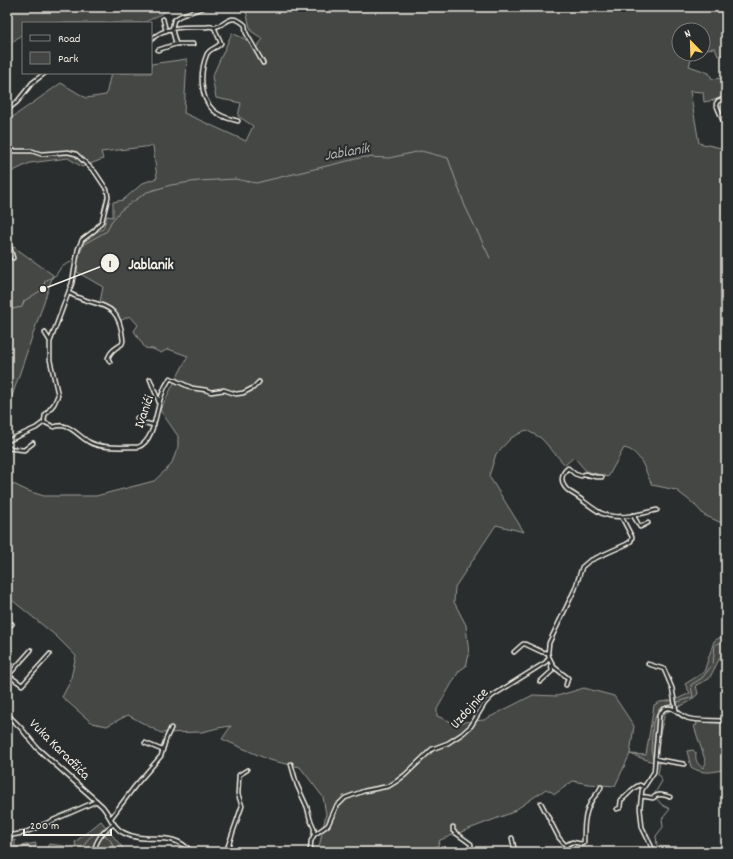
<svg xmlns="http://www.w3.org/2000/svg" width="733" height="859" font-family="Dekko,sans-serif">
	<style>
		.green { fill: #444645; stroke: #9c9c96 }
		.lines { fill: none; stroke-linecap: round; stroke-linejoin: round }
		.stream { stroke: #9f9f9a; stroke-width: 1 }
		.minor-casing { stroke: #f4f1e8; stroke-width: 5.5 }
		.tertiary-casing { stroke: #f4f1e8; stroke-width: 6 }
		.minor { stroke: #2a2d2e; stroke-width: 2.5 }
		.tertiary { stroke: #2a2d2e; stroke-width: 3 }
		.labels { text-anchor: middle; dominant-baseline: central; stroke-width: 4; stroke-linejoin: round; paint-order: stroke }
		.street-label { font-size: 14px; fill: #f4f1e8; stroke: #2a2d2e }
		.water-label { font-size: 15px; font-style: italic; fill: #b5b3ae; stroke: #2a2d2e }
		.leader { fill: none; stroke: #f4f1e8; stroke-width: 1.5 }
		.callout-dot { fill: #f4f1e8; stroke: #2a2d2e; stroke-width: 1.5 }
		.mark-label { font-size: 12px; text-anchor: middle; font-weight: bold; fill: #111 }
		.callout-label { font-size: 15px; text-anchor: middle; font-weight: bold; fill: #f4f1e8; stroke: #2a2d2e; stroke-width: 4; stroke-linejoin: round; paint-order: stroke }
	</style>
	<rect width="100%" height="100%" fill="#2a2d2e"/>
	<filter id="ink" filterUnits="userSpaceOnUse"><feTurbulence type="fractalNoise" baseFrequency=".025" numOctaves="2"/><feDisplacementMap in="SourceGraphic" scale="8" xChannelSelector="R" yChannelSelector="G"/><feConvolveMatrix kernelMatrix="1 2 1 2 8 2 1 2 1" color-interpolation-filters="sRGB"/></filter>
	<g filter="url(#ink)">
		<path class="green" d="M7,7h166c-10,6 -19,11 -30,16h-120v12l-1,-1 -15,13z
			M245,7h481v47l-8,2 -3,-8 -12,1v-19h-24v24h14l-4,12 20,7 3,6 14,-1v18l-7,3 -15,3 -1,-10 -13,-1 9,52 22,5 5,-3v378l-2,1 -20,-9 -10,-11 -18,-14 -24,-5c-7,-14 -11,-34 -28,-37l-16,29 -22,-6 -12,-14 -9,8 -24,-27 -15,-8 -15,8 -15,16 -7,22 35,56 -28,-7 -41,62 -1,15 12,23 3,30 -3,11 -7,5 -22,38v7l17,7 30,-3 49,-25 24,1 27,-8 30,8 20,30 -4,28 16,1 8,-50 6,-3 15,-2 15,-7 -5,-9 19,-12 10,-31 12,-7v12l-17,33 -13,6 2,9 -9,8 -24,11 -12,49 -23,-8 -15,32 -27,-2 -15,-3 -18,13 -9,-5 -35,24 -71,27 -2,6 -10,6h-110l8,-38 -3,-17 -23,-30 -31,-7 -47,-21 9,-13 -13,2 -16,4 -41,1 -33,-18 -21,11 -15,-3 -30,-26 8,-15 6,-26 -20,-20 -49,-40v-115l21,10 16,5h52l58,-15 17,-16 7,-18v-11l-18,-26 28,-54 -20,-7 -7,4 -8,-4 -8,-1 -11,-17 4,-6 -8,-9 -12,6 -3,-8 -9,-4 1,-4 -7,-4 3,-15 -26,-15v-17l5,-15 11,-7 10,-4 4,-13 6,1v-15l10,-2 20,-17 14,-5 -4,-32 -52,6 2,7 -21,8 -14,-9 -38,5 -23,11v-53l54,-38 25,15 20,-3 5,-22h40v-9l36,-5 -3,54 62,28 7,-15 -15,-10 3,-13 -25,-5 -4,-21 20,-44 13,6 10,10 8,-10 -12,-8z
			M14,247l39,28 -46,136v-160z
			M696,722l30,1v32l-5,2 5,12c-13,3 -23,6 -35,-2l-4,-16 6,-1 3,3c-1,7 1,11 7,15l3,-5 -12,-37 3,-1z
			M101,821l25,31h-49l-2,-10z
			M15,840v7l21,-4 -1,9h-28v-9z
			M49,844l16,2 -1,6h-19z"/>
		<g class="lines">
			<path class="stream" d="M77,259l7,-15 23,-13 4,-9 10,-12 26,-18 24,-7 27,-4 37,-2 21,4 108,-26 25,1 32,-7 27,7 17,48 25,52
				M7,310l15,-3 2,-6 19,-12 2,-8 11,-6 5,-8 12,-6
				M653,758l-2,-8 2,-28 7,-14 33,-11 -2,-12 11,-7 11,-14 2,-19 11,-5
				M655,793l7,-12 -4,-7 2,-12 -2,-1
				M656,798l6,7 8,4 -8,10 1,8 -7,9 1,9 4,5v2
				M104,834l7,7 4,11
				M7,852l20,-6 3,1 1,5
				M50,852l2,-4h5l2,4
				M83,852c1,-10 7,-19 18,-19"/>
			<g class="minor-casing">
				<path id="minor" d="M163,19l3,12
					M214,27l7,16c-3,5 -11,5 -14,11 -7,16 -8,43 6,56 6,6 16,9 25,11
					M151,40c14,-15 37,-13 56,-13 2,-1 4,0 7,0 13,-1 15,-16 31,-2l1,8 17,30
					M176,44l-4,-15 2,-9 6,-4 25,-9
					M158,50l18,-6h17
					M726,98l-8,3 -2,3 10,24
					M7,110l10,-8 15,-19 13,-10
					M7,150l4,1h21l9,3 27,-2 8,2 19,18 12,18 1,7 -6,24 -7,9 -13,10 -4,9 -6,34 -22,59v18l8,35 -4,9 -9,11 -1,7 -8,6 -29,13
					M7,210l2,-1
					M7,241l2,3 4,14
					M69,293c30,17 50,4 54,48l-1,3c-6,4 -11,6 -14,14l2,4
					M45,333l5,8
					M150,379l9,23
					M137,418l3,4 14,3
					M44,422l10,5c14,-6 24,9 35,15 12,7 35,5 49,5 16,-5 18,-36 23,-50 2,-7 5,-13 9,-19l22,10 14,2 5,2 13,-2 12,4 7,-1 10,-5 6,-6
					M7,448l17,2 9,-7
					M602,477h-6l-11,-3 -4,2 -6,-2 -7,-6c-9,7 -7,18 2,24 11,6 21,16 31,21 17,8 39,1 56,-3
					M633,515l7,12 8,-4
					M7,628l5,-4
					M514,652l9,-8h2l17,8 6,1
					M549,657l5,10 14,11 -2,7
					M648,664l16,5 8,19 4,22
					M8,675l14,10 28,-31
					M7,677l24,-27
					M540,682l12,-11 -1,-7
					M145,743l17,7
					M655,758l5,2 24,4
					M291,764l6,21 10,22 3,12 4,9v6
					M641,796l12,2c5,-5 11,-3 17,-1
					M541,803l18,35 9,10v4
					M617,809l3,-1 1,-8c7,-4 11,-13 19,-15l3,2
					M111,818l24,-32 26,-30 5,-17 5,-11
					M453,827v4l18,13v4l-4,4
					M7,836l17,-3 73,-32
					M512,838l3,14
					M566,845l6,-3 10,2 2,-2c0,-14 0,-28 7,-40 3,-7 7,-7 10,-15
					M94,852c2,-13 9,-21 20,-28
					M226,852l16,-46 -4,-12 1,-19 8,-5
					M310,852l1,-11 3,-6 14,-10 8,-18 9,-9 19,-7 25,-5 8,-5 8,-6 27,-26 16,-6 14,-9 9,-8 14,-23 7,-7 54,-34 3,-5 -1,-4 1,-10 26,-54 7,-22 7,-6 38,-17 4,-3 1,-4 -11,-21
					M654,852l-12,-25 -2,-19 2,-18 12,-18 5,-57 5,-6c11,-4 14,6 23,9 7,3 30,2 39,3"/>
			</g>
			<g class="tertiary-casing">
				<path id="tertiary" d="M7,714l14,14 16,20 65,58c8,9 11,22 22,27 23,12 48,-4 67,19"/>
			</g>
			<use href="#minor" class="minor"/>
			<use href="#tertiary" class="tertiary"/>
		</g>
	</g>
	<g class="labels">
		<g class="street-label">
			<text transform="translate(145 412) rotate(-71)">Ivanići</text>
			<text transform="translate(470 709) rotate(-48)">Uzdojnice</text>
			<text transform="translate(59 750) rotate(45)">Vuka Karadžića</text>
		</g>
		<g class="water-label">
			<text transform="translate(347 153) rotate(-10)">Jablanik</text>
		</g>
	</g>
	<path class="leader" d="M43 289L110 263"/>
	<g class="callout-dot">
		<circle cx="43" cy="289" r="4"/>
		<circle cx="110" cy="263" r="10"/>
	</g>
	<g class="mark-label">
		<text x="110" y="267">1</text>
	</g>
	<g class="callout-label">
		<text x="151" y="269">Jablanik</text>
	</g>
	<rect width="733" height="859" fill="none" stroke="#2a2d2e" stroke-width="24"/>
	<rect x="12" y="12" width="709" height="835" fill="none" stroke="#f4f1e8" stroke-width="1.5" filter="url(#ink)"/>
	<rect x="22" y="22" width="130" height="52" fill="#2a2d2e" stroke="#7b7b78"/>
	<rect x="30" y="35" width="20" height="6" fill="#2a2d2e" stroke="#7b7b78"/>
	<text x="58" y="42" font-size="12" fill="#f4f1e8">Road</text>
	<rect x="30" y="52" width="20" height="12" fill="#444645" stroke="#7b7b78"/>
	<text x="58" y="62" font-size="12" fill="#f4f1e8">Park</text>
	<g transform="translate(691 42) rotate(337)"><circle r="19" fill="#2a2d2e" stroke="#7b7b78"/>
	<path d="M0-3L7 15L0 10L-7 15Z" fill="#ffd166"/>
	<text y="-6" font-size="11" font-weight="bold" text-anchor="middle" fill="#f4f1e8">N</text>
	</g>
	<path d="M24 829v6h87v-6" fill="none" stroke="#f4f1e8" stroke-width="2"/>
	<text x="30" y="829" font-size="12" fill="#f4f1e8" stroke="#2a2d2e" stroke-width="3" paint-order="stroke">200 m</text>
</svg>
